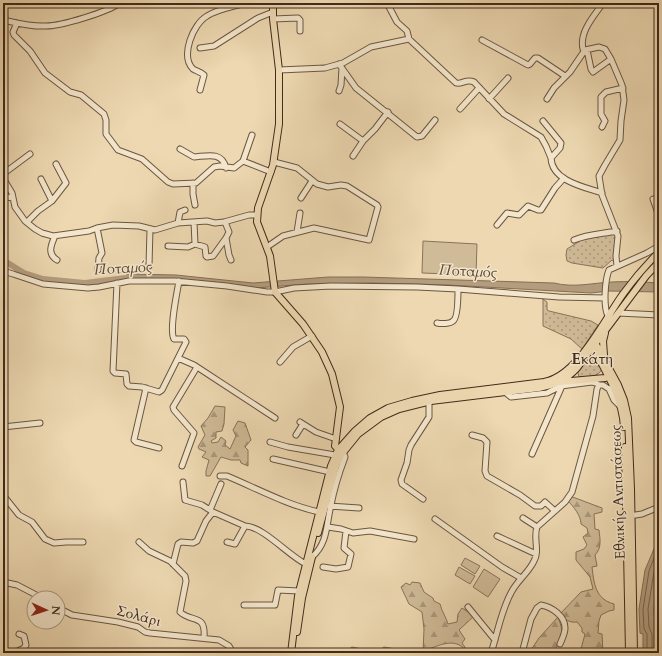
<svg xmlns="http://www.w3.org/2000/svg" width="662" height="656" font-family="Cardo,serif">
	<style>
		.grass { fill: url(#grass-dots); stroke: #88735a }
		.forest { fill: url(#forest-firs); stroke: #88735a }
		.green { fill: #d0bb98; stroke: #88735a }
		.water { fill: #b39d7e; stroke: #856f56 }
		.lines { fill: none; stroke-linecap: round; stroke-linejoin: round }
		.shore { stroke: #7a644c; stroke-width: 1 }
		.river { stroke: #b39d7e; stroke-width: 6 }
		.minor-casing { stroke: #6c5640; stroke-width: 7 }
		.major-casing { stroke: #412b1b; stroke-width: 8 }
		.minor { stroke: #f3e6cc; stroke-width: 5 }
		.major { stroke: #edd8b1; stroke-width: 6 }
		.labels { text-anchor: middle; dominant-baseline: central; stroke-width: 3; stroke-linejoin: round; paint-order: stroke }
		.street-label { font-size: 14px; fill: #412b1b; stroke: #f3e6cc }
		.water-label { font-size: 15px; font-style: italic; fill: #5e4834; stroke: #f3e6cc }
		.neighbourhood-label { font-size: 15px; font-weight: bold; fill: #412b1b; stroke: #f3e6cc }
	</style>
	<defs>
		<pattern id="grass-dots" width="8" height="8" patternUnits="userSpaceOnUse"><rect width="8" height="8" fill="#d0bb98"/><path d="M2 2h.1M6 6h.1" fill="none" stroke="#aa987b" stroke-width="1.8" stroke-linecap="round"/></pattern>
		<pattern id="forest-firs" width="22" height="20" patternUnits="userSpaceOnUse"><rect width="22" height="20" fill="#d0bb98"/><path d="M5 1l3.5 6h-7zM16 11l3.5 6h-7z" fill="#aa987b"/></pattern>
	</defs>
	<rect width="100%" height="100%" fill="#edd8b1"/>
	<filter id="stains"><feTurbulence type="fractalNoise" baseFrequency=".005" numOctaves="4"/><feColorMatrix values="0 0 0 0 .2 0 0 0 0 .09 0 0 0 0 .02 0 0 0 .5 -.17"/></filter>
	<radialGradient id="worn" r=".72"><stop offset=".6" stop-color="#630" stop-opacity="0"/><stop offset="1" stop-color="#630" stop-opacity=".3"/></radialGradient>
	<path class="grass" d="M616,233l-2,28 -2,-1 -9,8 -31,-5 -5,-2 -1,-6 1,-6 16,-10z
		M543,299l4,3v8l2,1 42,10 7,4 -16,24 -11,-10 -28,-13z
		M592,353l10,16c-3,8 -15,8 -23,8l-1,-4 1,-4z"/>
	<path class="forest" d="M215,406l10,1 -1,17 -2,7 -6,1v6l-5,3 1,2 6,-1 3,-5 5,4 -1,4 5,4 6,-13 -3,-6 5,-9 7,2 6,17 -6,7 3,3v16l-7,-3 -1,-3h-9l-10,-3 -11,19h-4v-5l3,-11 -7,-3 4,-5 -7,-3 -1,-2 7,-12 -4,-9 7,-8z
		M570,496l32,12v4l-8,2 1,15 4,1c1,9 3,18 -4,25l2,11 -5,1c2,16 3,32 22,37v6l-5,1 -8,4 -2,6 -1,12 4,1 1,19h-21l-1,-4 4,-15 -3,-2v-4l-5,-6c-7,1 -12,-2 -17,-8l21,-22 12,-3 -3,-12 -14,-17v-8l8,-3 3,-4 -4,-8 5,-4 -1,-5 -6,-4c0,-8 -7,-17 -13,-23z
		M412,582l8,1 4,9 9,6 1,3 6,3c2,8 6,13 8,20l9,-2 1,-8 4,-6 12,8 -15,14 6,9 -3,4 7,10h-2c-9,-16 -25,-9 -38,-4l-2,4h-4l1,-24 -2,-17 -13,-8 -8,-17 5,-4 4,2z
		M558,617c6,15 4,17 -2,31l9,5h-36l10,-15z
		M352,647l10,2 4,4h-19l-1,-2z
		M384,647l11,2 7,4h-27z"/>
	<path class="green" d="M423,241l54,3 -1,31 -54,-2z
		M465,558l15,8 -5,8 -14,-9z
		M459,567l16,9 -5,8 -15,-9z
		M484,569l16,10 -12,18 -15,-10z"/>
	<path class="water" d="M127,274l49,1 77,8 75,-6h35l191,6c20,5 38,0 58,-1 16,-1 31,0 47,1v9l-50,-1 -18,2 -142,-8 -77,-2 -65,1 -51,4 -127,-9 -3,-2z
		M659,537v116h-16v-19l-3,-1 -1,-24 6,-39z"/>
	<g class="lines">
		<path class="shore" d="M647,653v-19l-3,-5 -1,-20 6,-38 10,-26
			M652,653v-19l-3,-7 -1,-18 6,-37 5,-13
			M658,653v-20l-3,-8 -1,-15 5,-32"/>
		<path class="river" d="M3,260l21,13 19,6 42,4 49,-6"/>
		<g class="minor-casing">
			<path id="minor" d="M387,3l10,19 10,9 2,8
				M603,3c-9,13 -24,29 -20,46l2,1 14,-3 6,2 6,10 11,26 2,15 -3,21 -1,19 -15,25 -6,11 3,19 16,41 -2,20 1,10
				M273,19l25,-1 2,2v11
				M3,20c14,3 28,7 43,6 16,0 61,-14 74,-23
				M17,23l-4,9 1,3 16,16 15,22 25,19 11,3 23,19 2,6v14l12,16 24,9 26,23 5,2 23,-1 18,-16 6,-1 14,2 9,-7 28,11
				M482,40l46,25 2,-1 5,-6h3l27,18
				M200,48l14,-2 44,-28 15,-6
				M587,50l4,19 2,3 18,-13
				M339,64l17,24 61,49 5,-1 13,-16
				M279,70l46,-2 18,-5 28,-16 38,-8 47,44c6,2 10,-5 18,-1l30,32 37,23 5,9 5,12
				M200,90l4,-15c-3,-3 -8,-4 -11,-6 -13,-13 0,-45 14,-53 11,-7 26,-9 39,-13
				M339,91l2,-6 1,-17
				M489,99l19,-21
				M547,99l7,-11 16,-16 15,-22
				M460,109l19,-21
				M543,121l18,22 -1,5 -9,10c1,23 33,29 51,35
				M340,124l23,17
				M602,127l3,-6 -4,-7v-17l5,-5 17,-4
				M180,149l14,8c13,-1 28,-6 32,11
				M353,156l10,-15 12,-12 13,-17
				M243,161l9,-26
				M3,174l27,-20
				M3,178l9,15 3,14 10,14 10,8 7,4 11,3 36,-5 8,-3 16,-3 26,1 16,4 23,-7 29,-2 8,2 9,-1 25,-7h8
				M41,179l11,22
				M193,183v11l2,11
				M301,198l11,-17
				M3,199l4,-2 6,1
				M653,199l6,17
				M27,222l11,-11 14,-10 14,-18 -10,-19
				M194,222l1,22 10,3 1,9 1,1 6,-1 13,-18
				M225,222l4,10 -3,6 3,17 2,5
				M178,223l2,-11 5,-2
				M497,225l10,-12 12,2 9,-9 10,4h3l14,-22 9,-10
				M97,228l5,25 -3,5 -1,12
				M297,232l3,-19
				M55,236c-4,9 -8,18 2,24
				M574,240c14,-6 28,-6 43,-9
				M168,246l20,1 7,-3
				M267,247l16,-11 31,-8 55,12 9,-33 -1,-2 -30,-19 -6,-1 -13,2 -11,-3 -20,-16 -23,-6
				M149,266l1,-37
				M3,271l10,3 30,10 45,4 11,-1 30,-6h46l52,5 40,6h8l19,-4 37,-2 86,1 41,2 101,8 46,1
				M117,283l-4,88 2,2 11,1 1,10 2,2 13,1 17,5 3,-2 24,-48 -2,-3h-10c-5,-9 3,-46 5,-58
				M618,313l41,2
				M608,316c-5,-10 -3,-36 1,-46l38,-17 12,-7
				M437,323c4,1 13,1 16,-2 5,-3 5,-26 5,-32
				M178,358l16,7 81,53
				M280,362l13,-15 19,-11
				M146,388l-12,52 2,2 23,6
				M609,389l5,11 6,6
				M505,392l6,5 36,-4 14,-7 31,-4 4,1 3,2
				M300,422l16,10 20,7
				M3,427l37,-4
				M296,435l7,-11
				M472,435l11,3 4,4 -2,29 2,5 33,19 15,11h6l4,-4 10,9
				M270,442l18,5 47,8
				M532,454l30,-68
				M273,459l57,13
				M182,466l12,-33 -20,-23 -1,-3 24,-40
				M220,476h7c31,13 60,29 92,36
				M183,482l2,18 17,5 11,7
				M3,495l16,20 13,7 13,17 9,4 12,-1h17
				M423,499l-21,-15 -1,-4 6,-17 2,-13 2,-5 18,-28v-15
				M329,506l30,2
				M210,510l11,-26
				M629,516l13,-2 17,-7
				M523,518l14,9
				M435,519l67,48 19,11
				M245,526c18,0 45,31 61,38
				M328,527l13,2 12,4 17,-2 44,8
				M497,536l39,18
				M139,542l10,9 21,10 15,15 1,5 -6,31c12,11 26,1 24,26
				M312,557c16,-14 14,-32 19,-52 3,-16 8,-32 14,-48l-2,-5
				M173,564l5,-20 3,-2 12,1 4,-2 9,-20 7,-9 32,14 -10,18 -8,-2
				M323,567l13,2 12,-2 3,-13 -7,-6 2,-17
				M3,582l14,3 25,13
				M244,605h31l3,-15 21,1
				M468,607l27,33
				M58,608l14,7 46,7 20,5 7,5 5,1 69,7 10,6 4,7
				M14,653l10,-5 2,-3 -2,-9 -5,-2
				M491,653c7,-21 10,-43 21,-62 6,-11 17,-19 22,-30 6,-10 -1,-23 3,-34l28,-25 7,-10 21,-76 4,-27 2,-4h4l6,4 7,-3
				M522,653l9,-34 6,-11 4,-3c11,2 24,11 24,23 0,6 -3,11 -5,16"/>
		</g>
		<g class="major-casing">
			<path id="major" d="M273,3v16l6,51v54l-6,41 -15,43 -1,14 13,34 5,36 28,32 19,28 10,22 8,33 -5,39 6,6
				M594,341l24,44 6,15 4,18 3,71 3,164
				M591,344c15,28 31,52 33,83
				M604,355l-1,-14 2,-8
				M560,382l45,-4 7,-3
				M625,447l4,206
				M318,533l18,-67 5,-11 17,-21 23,-17 18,-8 32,-8 108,-13c16,-3 27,-8 38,-20l69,-92 13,-14
				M297,632l5,-34 10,-41
				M291,653l7,-57 33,-130 7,-16 17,-19 15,-13 18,-10 24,-7 28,-6 104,-13c34,-6 60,-62 79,-88 11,-15 23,-29 36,-42"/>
		</g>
		<use href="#minor" class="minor"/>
		<use href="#major" class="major"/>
	</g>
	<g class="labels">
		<g class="street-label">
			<text transform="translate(618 492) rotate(-92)">Εθνικής Αντιστάσεως</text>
			<text transform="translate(139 616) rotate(15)">Σολάρι</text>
		</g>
		<g class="water-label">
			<text transform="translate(123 268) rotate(-3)">Ποταμός</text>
			<text transform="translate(468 271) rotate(3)">Ποταμός</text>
		</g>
		<g class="neighbourhood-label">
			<text x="592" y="359">Εκάτη</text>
		</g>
	</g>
	<rect width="662" height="656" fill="none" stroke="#edd8b1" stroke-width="16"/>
	<rect x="4" y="4" width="654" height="648" fill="none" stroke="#412b1b" stroke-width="2"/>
	<rect x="8" y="8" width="646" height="640" fill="none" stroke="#412b1b"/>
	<g transform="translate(46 610) rotate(93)"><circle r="19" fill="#f3e6cc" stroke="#ac9b85"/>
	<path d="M0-3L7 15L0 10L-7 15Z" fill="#8f2418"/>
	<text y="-6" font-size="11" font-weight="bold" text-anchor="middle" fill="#412b1b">N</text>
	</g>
	<rect width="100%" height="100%" filter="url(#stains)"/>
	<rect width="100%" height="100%" fill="url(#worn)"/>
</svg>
